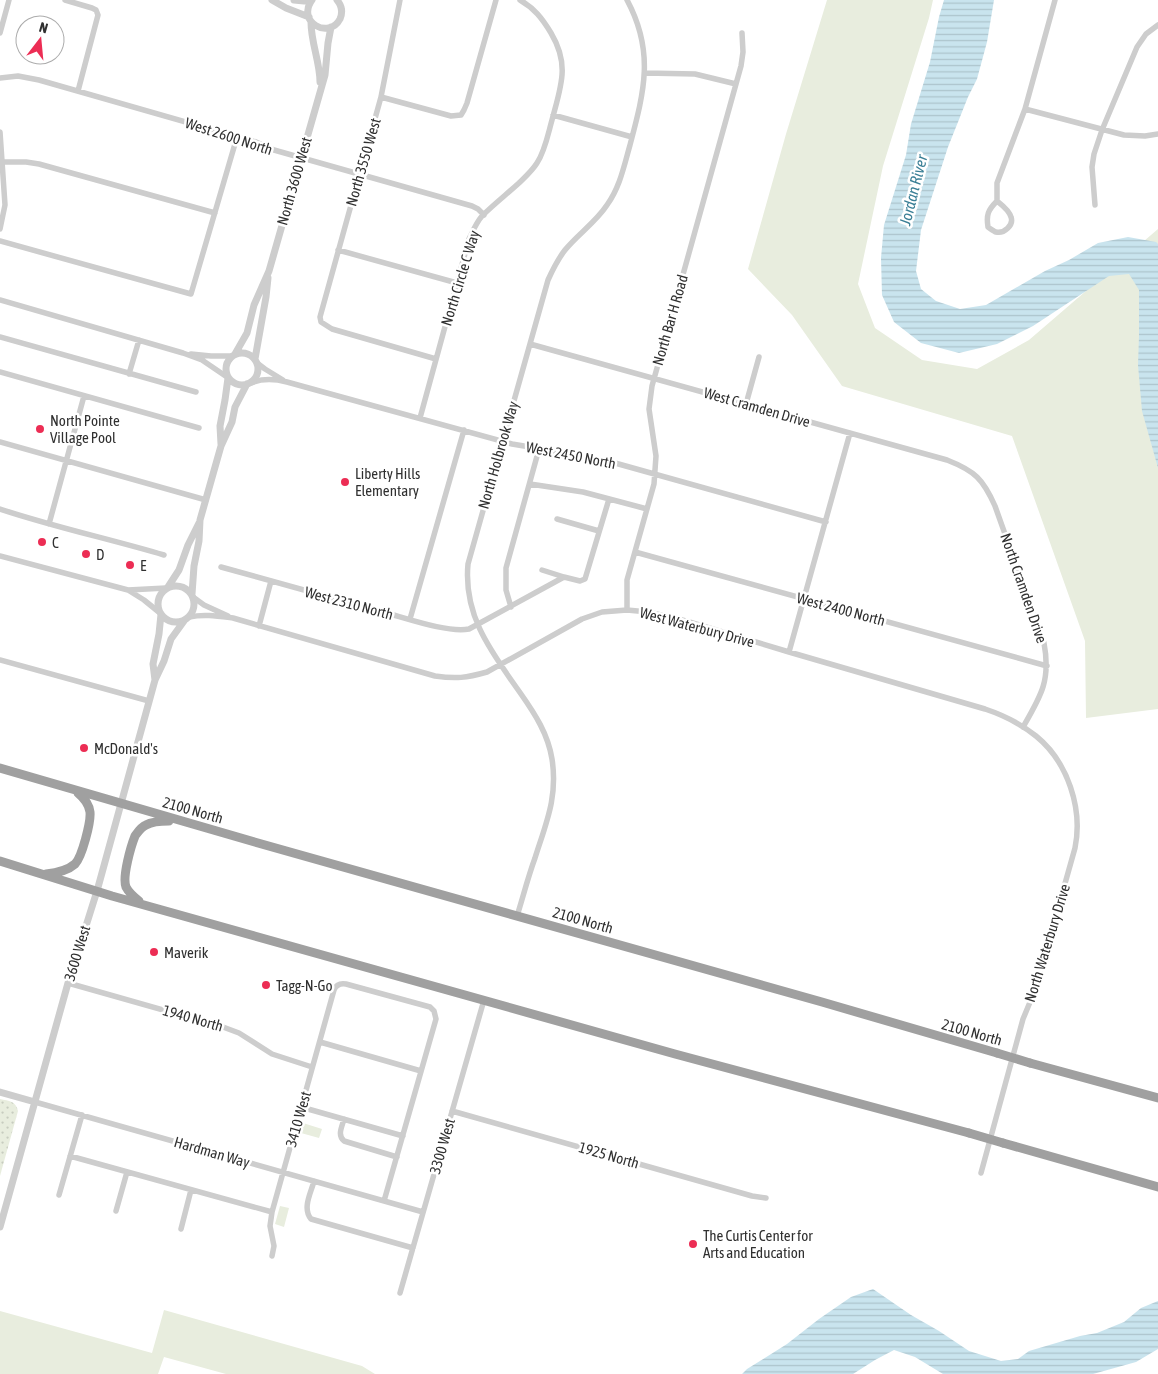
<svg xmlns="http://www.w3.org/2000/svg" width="1158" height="1374" font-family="'Asap Condensed',sans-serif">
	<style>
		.grass { fill: #e8edde }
		.park { fill: url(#park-dots) }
		.water { fill: url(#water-rules) }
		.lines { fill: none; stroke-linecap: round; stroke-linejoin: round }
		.minor { stroke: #cdcdcd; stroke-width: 5.5 }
		.tertiary { stroke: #cdcdcd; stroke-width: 7 }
		.trunk { stroke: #a0a0a0; stroke-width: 9 }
		.trunk-bridge { stroke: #a0a0a0; stroke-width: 9 }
		.poi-dot { fill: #ec2d54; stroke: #fff; stroke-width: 2 }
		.labels { text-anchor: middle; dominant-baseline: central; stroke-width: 5; stroke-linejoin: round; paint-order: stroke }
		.street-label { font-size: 15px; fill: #303030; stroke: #fff }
		.poi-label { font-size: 15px; fill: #303030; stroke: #fff; text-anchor: start }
		.water-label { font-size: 16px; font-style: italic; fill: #3a7f96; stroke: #fff }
	</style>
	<defs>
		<pattern id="park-dots" width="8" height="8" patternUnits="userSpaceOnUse" patternTransform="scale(1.25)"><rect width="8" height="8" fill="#e8edde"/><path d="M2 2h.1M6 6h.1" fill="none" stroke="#c7ccbf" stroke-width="1.8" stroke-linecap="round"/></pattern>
		<pattern id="water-rules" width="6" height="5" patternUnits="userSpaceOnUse" patternTransform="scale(1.25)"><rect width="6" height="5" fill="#c9e4ee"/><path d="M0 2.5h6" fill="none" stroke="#adc4cc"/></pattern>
	</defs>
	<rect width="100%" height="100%" fill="#fff"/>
	<path class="grass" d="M827,0h106l-4,18 -46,148 -25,118 17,44 47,32 55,9 52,-29 129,-111v480l-72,9 -1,-77 -73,-205 -170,-50 -50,-71 -44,-46 38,-135z
		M303,1123l19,6 -3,9 -18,-5z
		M280,1206l9,2 -5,19 -9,-3z
		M164,1310l198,56 13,8h-149l-62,-17 -6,17h-158v-63l152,42z"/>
	<path class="park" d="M0,1099c9,2 16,2 18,12l-18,65z"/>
	<path class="water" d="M944,0h50l-7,42 -10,37 -9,18 -20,50 -27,83 -5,41 5,18 15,12 24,8 26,-4 59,-34 24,-11 29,-17 30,-6 28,5 2,2v224l-16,-57 -4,-46 1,-29v-46l-10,-16 -20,2 -76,50 -36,18 -38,9 -38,-10 -27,-21 -12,-27 -1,-37 3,-33 22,-70 5,-31 19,-62 9,-45z
		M873,1289l38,26 28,16 30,20 32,10 17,-2 11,-8 51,-15 17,-3 27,-11 17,-14 17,-7v48l-22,13 -43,12h-150l-28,-17 -21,-7 -19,10 -22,14h-111l5,-5 40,-25 32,-25 32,-22z"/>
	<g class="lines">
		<path class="minor" d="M65,0l27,8 4,2 2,5 -20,76
			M400,0l-19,97 -61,220 1,5 11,7 104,30
			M0,33l9,-33
			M645,73l50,1 41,10
			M0,78l18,-2 21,4 217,62 18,8 198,56 6,3 6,6
			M381,97l70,19 10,-1 3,-5 3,-7 29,-103
			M1025,109l99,26 21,1 13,-2
			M553,115l79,22
			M0,132l5,73 -5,24
			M3,162h23l13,2 176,49
			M997,201c5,4 12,9 14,16 3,8 -7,17 -15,15 -1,0 -7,-4 -8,-5 -2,-12 0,-17 9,-26v-18l28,-74 30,-109
			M1095,205l-3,-38 2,-13 8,-24 35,-83 9,-13 12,-9
			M0,241l191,53 46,-157
			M338,250l119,33
			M0,300l183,53 19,7 25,17
			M0,337l196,55
			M530,344l417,116c28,11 36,19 48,46l49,137c7,37 -3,53 -21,84
			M191,354l20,2h21
			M257,363l8,6 18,11
			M0,372l199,56
			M129,374l10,-34
			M251,383c12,-5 24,-4 36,-1l225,62 60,10 43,9 211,59
			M746,404l13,-47
			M420,418l49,-179c4,-8 7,-16 13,-23 12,-12 25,-22 37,-33 6,-6 13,-12 18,-20 8,-12 11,-29 15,-43 9,-34 18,-55 -1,-87 -9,-15 -17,-25 -31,-33
			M0,442l206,58
			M530,484l53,8 64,17
			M0,509c54,18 110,30 164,46
			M557,519l42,12
			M49,524l35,-128
			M635,552l412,114
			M0,556l128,34 16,10 16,13
			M221,567c54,15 108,30 162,45 23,6 64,21 86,17l95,-52 16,4 5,-2 24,-80
			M542,570l22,7
			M128,590l38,-2
			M193,597l11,8 24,11
			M511,607l-5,-17v-22l33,-119
			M627,610v-30l27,-96 2,-28 -7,-47 3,-23 89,-320 2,-14 -1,-19
			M189,617c15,-3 28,-1 44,1l202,58c21,3 31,2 52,-4l95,-53 20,-7 25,-2 21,2 38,9 103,31 196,57c18,6 36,15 51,27 32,26 47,73 39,112l-40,142 -12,29 -42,154
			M410,619l54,-189
			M259,626l12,-45
			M789,652l61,-219
			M0,660l149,41
			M517,916c6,-19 11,-39 18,-58 11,-35 23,-61 17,-99 -4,-25 -17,-45 -31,-65 -28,-40 -58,-77 -53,-130l80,-284c5,-11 10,-21 17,-30 13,-16 31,-28 42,-45 13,-18 17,-39 23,-60 14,-53 25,-93 -3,-145
			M68,983l155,44 16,6 33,21 40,13
			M320,1042l101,29
			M35,1102l388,110
			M301,1107l102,29
			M452,1111l300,85 14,2
			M344,1119c-2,8 -7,16 0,22l53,16
			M70,1156l202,56
			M314,1181c-3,12 -12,27 -3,38l102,29
			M59,1195l23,-80
			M116,1211l11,-39
			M181,1229l10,-39
			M272,1256l2,-10 -4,-20 2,-14 62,-222c2,-5 6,-7 12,-6l84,23 4,4 2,8 -52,182
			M400,1293l84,-293"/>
		<path class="tertiary" d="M272,0l14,8 23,9
			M294,0l10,1 6,-1
			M312,0c-16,22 17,40 28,19 3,-7 2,-13 -3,-19
			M311,22c0,21 9,40 9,60
			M226 369a16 16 0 1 1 32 0a16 16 0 1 1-32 0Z
			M235,354l12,-21 7,-28 15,-34 56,-196 3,-32 3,-16
			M255,359l11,-62 2,-19
			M221,444l-1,-18 5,-26 3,-22
			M158 604a18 18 0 1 1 36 0a18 18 0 1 1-36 0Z
			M168,587l11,-17 9,-25 11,-22
			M192,594l2,-28 5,-25 1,-21 21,-74 11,-24 3,-15 12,-23
			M155,680l-2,-16 6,-30 2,-20
			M0,1092l35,10
			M0,1227l68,-244 29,-92 58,-211 9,-19 7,-22 13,-18"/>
		<path class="trunk" d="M0,768l258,75 564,159 175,51
			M0,861l112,35 563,158 294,79
			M46,874c10,-1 21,-3 29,-10 7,-7 16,-42 15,-52 -1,-8 -6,-14 -12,-19
			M139,901c-5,-4 -10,-8 -13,-14 -4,-10 5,-41 9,-51 3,-4 6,-9 11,-11 7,-4 16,-4 23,-4
			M1030,1063l128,35
			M1003,1143l155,44"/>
		<path class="trunk-bridge" d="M997,1053l33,10
			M969,1133l34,10"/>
	</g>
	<g class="poi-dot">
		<circle cx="40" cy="429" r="5"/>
		<circle cx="345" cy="482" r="5"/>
		<circle cx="42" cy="542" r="5"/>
		<circle cx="86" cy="554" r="5"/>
		<circle cx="130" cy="565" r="5"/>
		<circle cx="84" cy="748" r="5"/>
		<circle cx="154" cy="952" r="5"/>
		<circle cx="266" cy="985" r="5"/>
		<circle cx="693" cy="1244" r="5"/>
	</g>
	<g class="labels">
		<g class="street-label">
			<text transform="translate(229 136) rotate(18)">West 2600 North</text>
			<text transform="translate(363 162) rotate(-74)">North 3550 West</text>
			<text transform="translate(294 181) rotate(-74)">North 3600 West</text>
			<text transform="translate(460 278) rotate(-73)">North Circle C Way</text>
			<text transform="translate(670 320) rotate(-74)">North Bar H Road</text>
			<text transform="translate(757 407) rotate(16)">West Cramden Drive</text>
			<text transform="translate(498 455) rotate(-74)">North Holbrook Way</text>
			<text transform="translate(571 455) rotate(11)">West 2450 North</text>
			<text transform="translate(1024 588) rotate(71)">North Cramden Drive</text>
			<text transform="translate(349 603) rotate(15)">West 2310 North</text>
			<text transform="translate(841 609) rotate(15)">West 2400 North</text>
			<text transform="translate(697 627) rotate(15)">West Waterbury Drive</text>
			<text transform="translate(193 810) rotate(16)">2100 North</text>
			<text transform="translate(583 920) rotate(16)">2100 North</text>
			<text transform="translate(1047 943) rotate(-73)">North Waterbury Drive</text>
			<text transform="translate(77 953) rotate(-73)">3600 West</text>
			<text transform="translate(193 1018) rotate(16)">1940 North</text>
			<text transform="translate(972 1032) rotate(16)">2100 North</text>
			<text transform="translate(298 1119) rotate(-74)">3410 West</text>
			<text transform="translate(442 1146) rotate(-74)">3300 West</text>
			<text transform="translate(212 1152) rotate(16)">Hardman Way</text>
			<text transform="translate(609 1155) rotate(16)">1925 North</text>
		</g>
		<g class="poi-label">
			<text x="50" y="420">North Pointe<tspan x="50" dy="17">Village Pool</tspan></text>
			<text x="355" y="473">Liberty Hills<tspan x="355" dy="17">Elementary</tspan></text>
			<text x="52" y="542">C</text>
			<text x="96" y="554">D</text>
			<text x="140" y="565">E</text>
			<text x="94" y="748">McDonald's</text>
			<text x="164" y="952">Maverik</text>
			<text x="276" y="985">Tagg-N-Go</text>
			<text x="703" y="1235">The Curtis Center for<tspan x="703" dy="17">Arts and Education</tspan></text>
		</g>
		<g class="water-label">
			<text transform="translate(913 190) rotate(-76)">Jordan River</text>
		</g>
	</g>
	<g transform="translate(40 40) rotate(16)"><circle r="24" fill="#ffffff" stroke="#acacac"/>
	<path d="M0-4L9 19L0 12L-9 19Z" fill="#ec2d54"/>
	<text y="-8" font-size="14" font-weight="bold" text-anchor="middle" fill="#303030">N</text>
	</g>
</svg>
